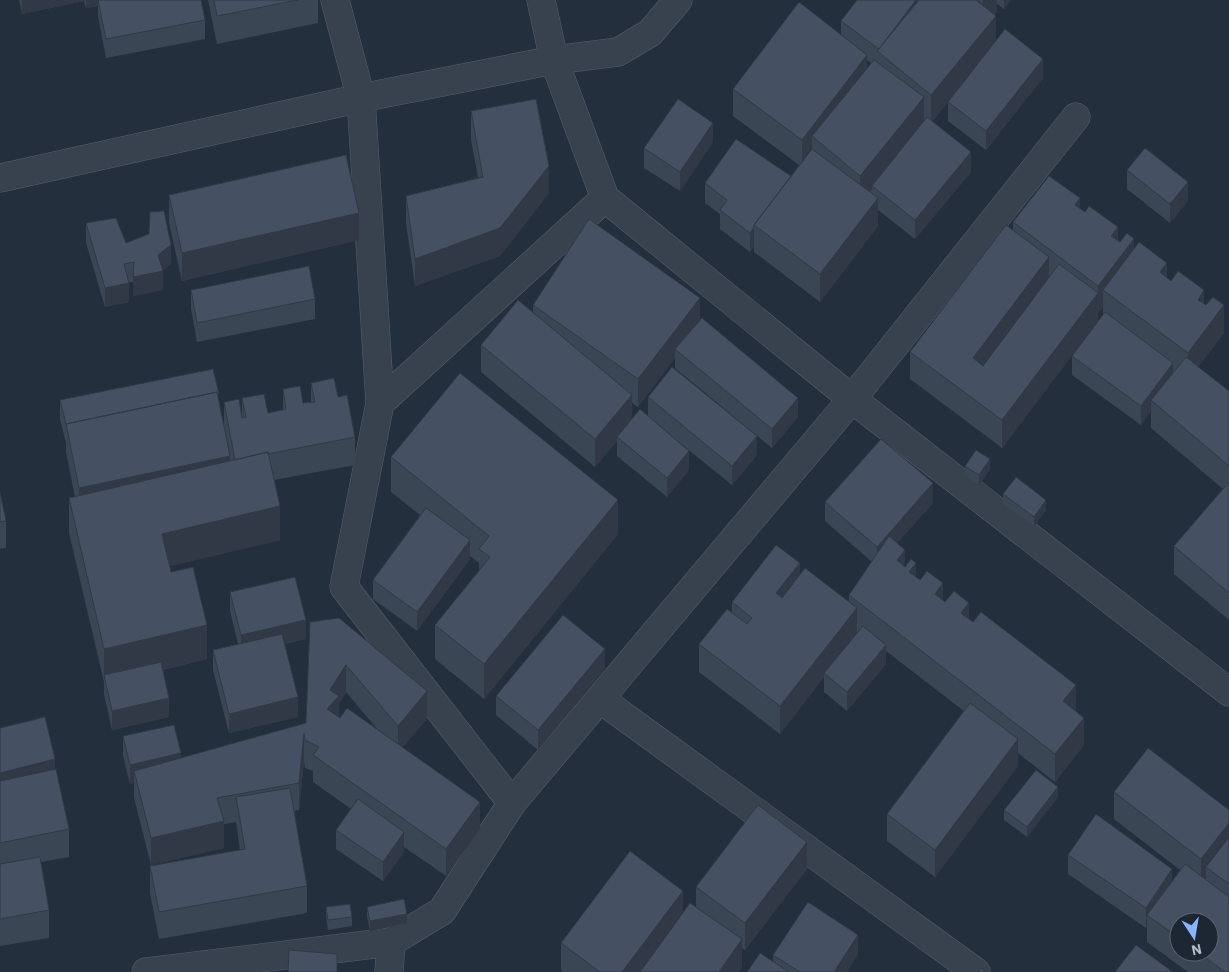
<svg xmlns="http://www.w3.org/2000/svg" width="1229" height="972" font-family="'IBM Plex Sans',sans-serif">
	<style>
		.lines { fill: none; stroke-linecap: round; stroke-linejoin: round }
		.minor-casing { stroke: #565f6c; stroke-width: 29 }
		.minor { stroke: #38414e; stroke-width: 28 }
		.wall { fill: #3b4654; fill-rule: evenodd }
		.shaded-wall { fill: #303945 }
		.building { fill: #455162; stroke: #303945 }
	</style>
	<rect width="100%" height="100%" fill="#242f3e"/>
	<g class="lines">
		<g class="minor-casing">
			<path id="minor" d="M335,0l26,98 19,305 -36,184 168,216
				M541,0l13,60 51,138 247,201 377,293
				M0,178l361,-80 193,-38 64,-8 32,-19 28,-33
				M380,403l225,-205
				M600,699l376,273
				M146,972l245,-30 51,-31 70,-108 340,-404 224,-282
				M389,972l2,-30"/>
		</g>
		<use href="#minor" class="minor"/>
	</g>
	<path class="wall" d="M19,0h182l4,20v19l-99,19 -8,-42v-10l-12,2 -2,-7 -62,13z
		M208,0h110v23l-101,21z
		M857,0h154l-7,9 -7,-5v7l-3,4 2,25 47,38 -57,72 -38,-29v-19l-16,19 39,51 -56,67 -37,-29v16l-58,76 -66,-50v-6l-4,6 -30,-23v-15l-15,-11v-20l86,-7 8,-11 -66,-49v-27l108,-55v-13zM867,60l4,3 -4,5z
		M471,111l78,82 -49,63 -85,30 -9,-63v-27l72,-18 -7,-39z
		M713,142l-33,49 -36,-23v-20z
		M1127,170l61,31 -18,22 -43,-34z
		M169,195l190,45 -177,41 -13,-58z
		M1080,209l38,31 16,8 33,30 37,26 20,29 -26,34 31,24v229l-55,-46v-28l49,-57 -72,-61v-17l-10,14 -69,-50v-19l31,-41v-8l-5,6v8l-96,127 -92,-69v-27l103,-122v-8z
		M86,223l85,41 -8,6v20l-30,6v-14h-5l1,20 -24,5 -19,-64z
		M191,290l124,9v20l-118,23 -6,-33z
		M533,305l167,15 98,97 -26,31 -97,-80v-10l-37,49 -6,-4v15l16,-2v-19l109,58 -25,30 -78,-63 35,48 -22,27 -50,-41v-15l-22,26 -114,-95v-27l52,-32z
		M311,383l27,14 17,40v28l-81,15 6,60 -110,26 1,6 36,87 -44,11 6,47 -57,13 -8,-36v-12l-35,-149v-35l6,-1 -9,-45v-9l-6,-24v-19l159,3 5,23v-24l18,16v-20l26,15 15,-3v-21l20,14 8,-1z
		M391,457l227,77 -134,165 -49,-40v-34l44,-54v-8l-9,-7v3l-53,72 -44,-32v-19l47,-65 -29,-23z
		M965,466l25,3 -11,16 -14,-9z
		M0,492l6,29v27l-6,1z
		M1003,494l43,16 -12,16 -31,-22z
		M825,502l108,1 -36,40 8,24 38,34 26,18 107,92 8,34 -29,37 -37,-29v13l-83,111 -48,-36v-27l77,-103 -78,-60v13l-39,47 -23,-19v-15l-44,57 -81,-62v-28l33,-31v-11l68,-27 49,26v-6l23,-33 -47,-41z
		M230,592l76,47 -21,5 13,73 -69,16 -16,-63v-20l25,-6 -8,-33z
		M310,622l117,97 -25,28 78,82 -34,47 -42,-29v5l-21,29 -47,-32v-19l15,-21 -38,-27v-11l-8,-3 -1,-7 -5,49 -5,1 13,75v27l-148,26 -9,-46v-27l90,-16 -4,-28 -12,2v24l-73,17 -17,-67v-15l-4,1 -7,-28v-20l58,22 125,-35zM346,692l33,39 -40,-13v-14z
		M605,668l-67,82 -42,-35v-19z
		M0,728l55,42 14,59v28l-28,5 8,48v28l-49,8z
		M1114,792l115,18v162h-41l-41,-30v-16l-1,2 -78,-54v-19l104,27 8,-12 -66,-51zM1179,922l30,30h-30z
		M1058,797l-31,40 -23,-17v-10z
		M807,869l-62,81 -3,-2v19l-4,5h-175l-2,-2v-27l122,-31 13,-5v-20z
		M326,907l26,10v9l-24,4 -2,-13z
		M367,907l40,16 -37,8 -3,-14z
		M858,954l-11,18h-100l26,-10v-7z"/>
	<path class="shaded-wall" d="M22,0h62v1l-62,13z
		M86,0h12v6l-12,2z
		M916,0h11l-48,49z
		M984,0h13v11l-15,20v-28z
		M1004,0h7l-7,9z
		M996,16v28l-65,79v-28z
		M867,55v27l-55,54v18l-10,13v-27z
		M1043,59v19l-57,72v-19z
		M924,97v27l-52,62v3l-12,15v-28z
		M713,123v19l-33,49v-19z
		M971,152v20l-56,67v-19z
		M549,166v27l-49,63 -85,30v-27z
		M1188,182v19l-18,22v-19z
		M878,198v28l-58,76v-28z
		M1080,198v28l-5,-21z
		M359,213v27l-177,41v-28z
		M754,227v19l-4,6v-19z
		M1118,227v28l-7,-19z
		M1134,239v28l-31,23v17l-5,6v-27z
		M171,245v19l-9,7h1v19l-30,6v-19l25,-22z
		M1049,257v28l-76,100v-27z
		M1167,263v27l-7,-18z
		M129,283v19l-24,5v-19z
		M1204,290v28l-6,-18z
		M1098,293v28l-96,127v-28z
		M700,298v28l-25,23v9l-37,49v-28z
		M1224,305v28l-36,47v-27z
		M1173,363v19l-22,18v11l-10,14v-19z
		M632,395v27l-15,15v4l-22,26v-28z
		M798,398v19l-26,31v-19z
		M757,436v19l-25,30v-19z
		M689,451v19l-22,27v-19z
		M230,456v28l-151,32v-28z
		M990,459v10l-11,16v-10z
		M933,483v20l-56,63v-19z
		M618,500v34l-134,165v-35z
		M1046,500v10l-12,16v-9z
		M280,506v34l-118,28v-34z
		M470,540v19l-53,72v-19z
		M905,550v27l-8,-17z
		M800,563v27l-24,30v-27z
		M916,563v27l-7,-18z
		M943,583v28l-8,-17z
		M969,603v27l-8,-17z
		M857,608v27l-33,38v4l-44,57v-28z
		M306,620v19l-65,15v-19z
		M207,625v34l-101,24 -2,-7v-27z
		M886,645v19l-39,47v-19z
		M605,649v19l-67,82v-20z
		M346,665v27l-7,12v19l-12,-14 3,-19z
		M1076,685v28l-13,-12z
		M427,691v28l-29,34v-27z
		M298,697v20l-69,16v-19z
		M169,698v19l-57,13v-19z
		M1084,718v27l-29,37v-28z
		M304,733v28l-5,49v-27z
		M1018,739v27l-83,111v-27z
		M181,753v20l-47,-2v12l-4,1v-19z
		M55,759v27l-55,14v-27z
		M1058,787v10l-31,40v-10z
		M480,802v27l-34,47v-27z
		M224,821v27l-73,17v-27z
		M1229,823v28l-23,16v13l-5,6v-27z
		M404,832v20l-21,29v-19z
		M807,842v27l-62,81v-27z
		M1172,869v19l-25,27v11l-1,2v-20z
		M683,891v27l-40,54h-21z
		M407,914v9l-37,8v-10z
		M858,935v19l-11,18h-13z
		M742,939v28l-4,5h-19z"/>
	<path class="building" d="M98,0h103l4,20 -99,19z
		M214,0h84l-81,16z
		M857,0h59l-37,49 -38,-28z
		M919,0h57l20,16 -65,79 -54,-44z
		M978,0h6l-2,3z
		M799,2l68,53 -65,85 -69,-51z
		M1005,29l38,30 -57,72 -38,-29z
		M874,60l50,37 -64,79 -48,-40z
		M536,99l13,67 -49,62 -85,31 -9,-63 77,-19 -12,-66z
		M678,99l35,24 -33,49 -36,-24z
		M927,117l44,35 -56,68 -43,-34z
		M736,139l55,37 -37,49v2l-4,6 -30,-23 7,-10 -22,-17z
		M1145,148l43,34 -18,22 -43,-34z
		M812,149l66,49 -58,76 -66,-49z
		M346,155l13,58 -177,40 -13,-58z
		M1049,176l31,22 -5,7 10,7 4,-6 29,21 -7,9 9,6 7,-9 7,6 -36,47 -85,-64z
		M164,211l7,34 -13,10 5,16 -30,6 1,-15 -10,2 5,19 -24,5 -19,-65 30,-5 10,25 23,-9 1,-22z
		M589,219l111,79 -62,81 -105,-74z
		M1006,225l43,32 -76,101 10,8 76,-102 39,29 -96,127 -92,-68z
		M1139,242l28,21 -7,9 11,9 7,-10 26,19 -6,10 8,5 7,-8 11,8 -36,48 -85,-63z
		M309,266l6,33 -118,24 -6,-33z
		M518,300l114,95 -37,44 -114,-94z
		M1105,312l68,51 -32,43 -69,-50z
		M702,318l96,80 -26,31 -97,-80z
		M1186,357l43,34v75l-78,-66z
		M672,367l85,69 -25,30 -84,-69z
		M213,369l6,25h-2v-2l-151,32 -6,-24z
		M460,373l158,127 -134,164 -49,-39 55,-68 -11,-8 10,-13 -98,-79z
		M334,378l4,19 9,-2 8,42 -87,17v-2l-33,8 -11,-58 15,-3 3,19 4,-1 -4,-19 22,-4 4,19 18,-4 -3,-20 17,-3 3,17 12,-1 -4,-19z
		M217,392l13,64 -151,32 -13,-64z
		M640,409l49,42 -22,27 -50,-41z
		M881,439l52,44 -56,64 -52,-45z
		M976,450l14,9 -11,16 -14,-9z
		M268,452l12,54 -118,28 9,38 22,-5 14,58 -103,24 -35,-151z
		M1016,477l30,23 -12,17 -31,-23z
		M1229,482v111l-55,-47z
		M0,492l6,29 -6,1z
		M426,508l44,32 -53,72 -44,-32z
		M889,536l16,14 -8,10 8,7 6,-8 5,4 -7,9 11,8 7,-9 16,12 -8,11 10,8 9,-11 15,12 -8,10 12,9 8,-10 95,73 -13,16 21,17 -29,36 -206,-159z
		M776,545l24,18 -24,30 6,5 23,-30 52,40 -77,98 -81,-62 28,-35 20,15 5,-6 -20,-16z
		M295,577l11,43 -65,15 -11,-43z
		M563,615l42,34 -67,81 -42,-34z
		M339,618l88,73 -29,35 -52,-61 -16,25 9,6 -12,13 13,9 7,-10 133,94 -34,47 -133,-94 6,-8 -14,-7 -1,-7 -5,50 -82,15 7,23 -73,17 -17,-67 172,-48 4,-101z
		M863,626l23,19 -39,47 -23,-19z
		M282,634l16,63 -69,17 -16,-64z
		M161,662l8,36 -57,13 -8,-36z
		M970,703l48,36 -83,111 -48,-36z
		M45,717l10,42 -55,14v-45z
		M174,725l7,28 -51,12 -7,-29z
		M1148,748l81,62v13l-28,36 -87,-67z
		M56,769l13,60 -69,14v-62z
		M1036,770l22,17 -31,40 -23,-17z
		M290,788l17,98 -148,26 -9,-46 95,-17 -9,-52z
		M358,799l46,33 -21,30 -47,-32z
		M758,805l49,37 -62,81 -49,-36z
		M1096,814l76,55 -26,39 -78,-53z
		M1229,837v47l-23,-17z
		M630,851l53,40 -61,81h-22l-39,-29z
		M40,857l9,53 -49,9v-55z
		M1185,864l44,33v75h-4l-27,-20h11v-30h-30v16l-32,-23z
		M404,899l3,15 -37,7 -3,-14z
		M808,902l50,33 -24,37h-34l-27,-17z
		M690,903l52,36 -23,33h-79z
		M350,904l2,13 -24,3 -2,-13z
		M1136,945l37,27h-58z
		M289,950l48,4v18h-49z
		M760,953l29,19h-42z
		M981,968l5,4h-8z"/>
	<g transform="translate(1194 937) rotate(168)"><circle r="24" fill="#1d2633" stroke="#59626f"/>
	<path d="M0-4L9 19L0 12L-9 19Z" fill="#8ab4f8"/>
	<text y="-8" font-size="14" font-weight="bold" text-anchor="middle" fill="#b4bcc9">N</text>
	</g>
</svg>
